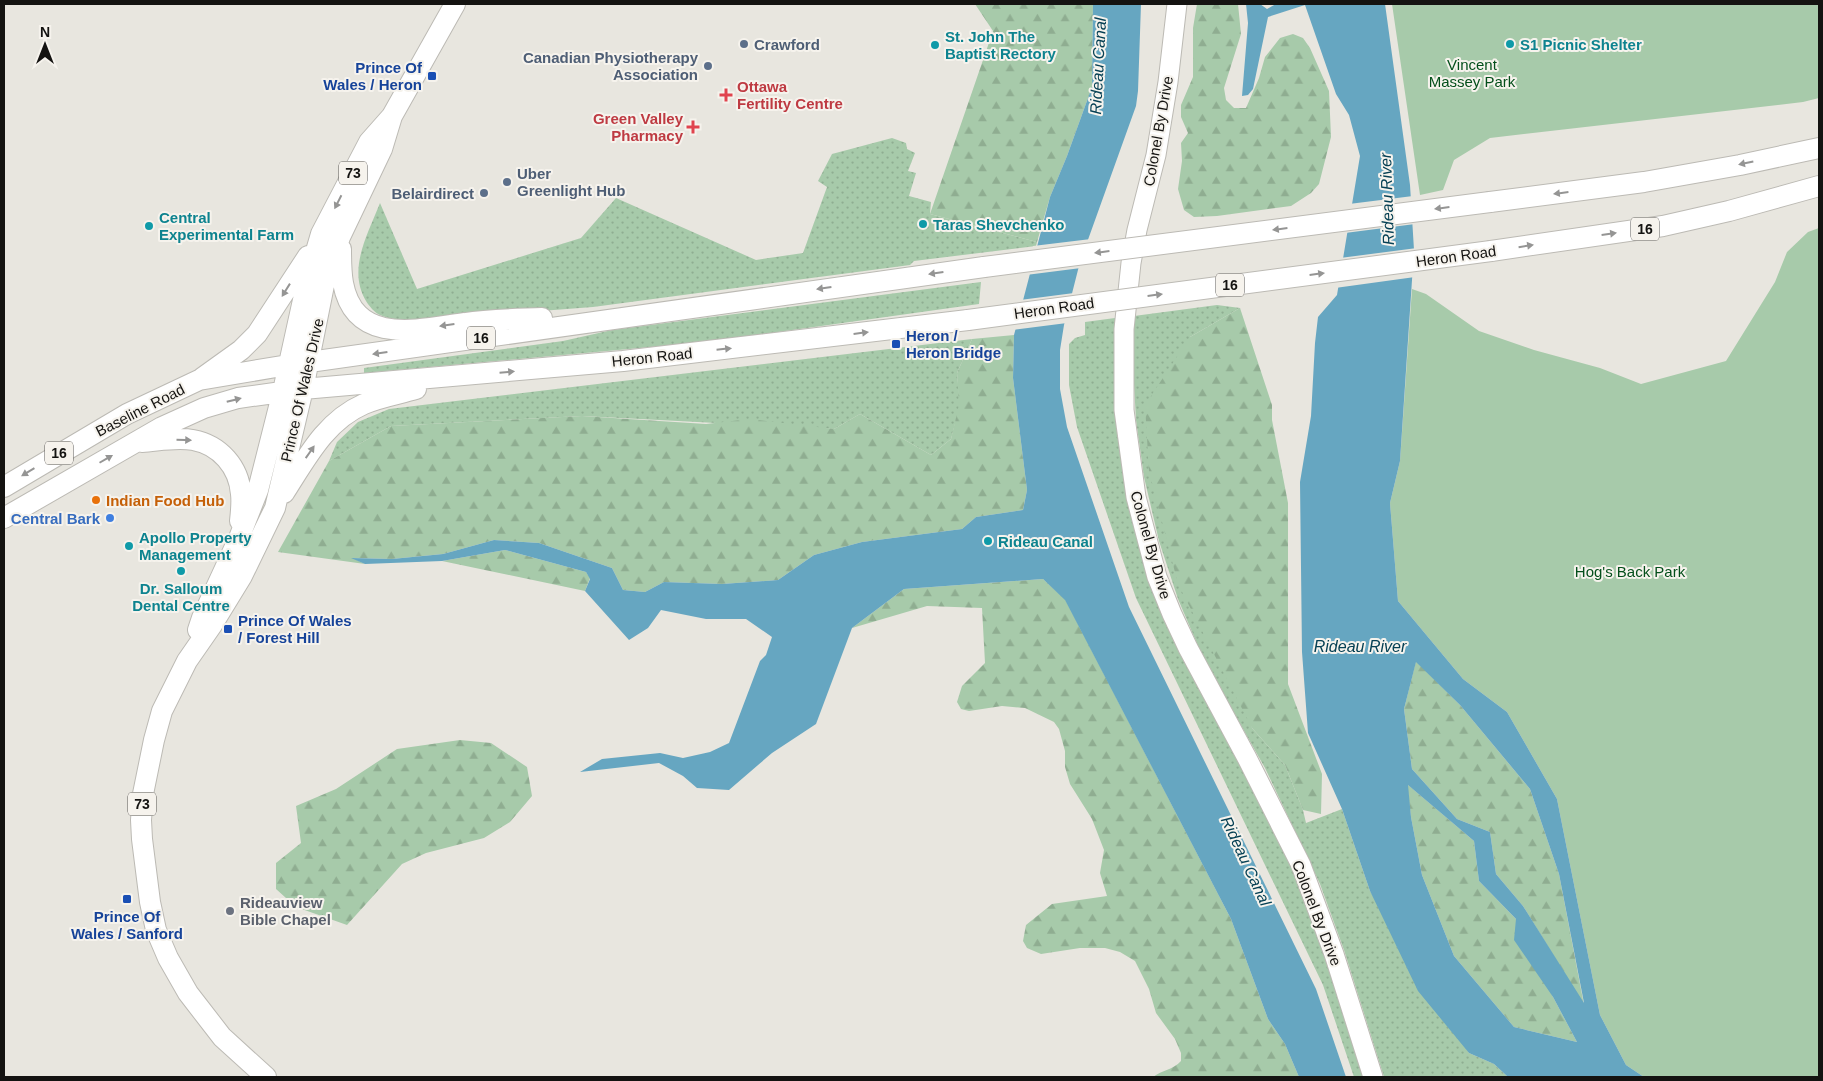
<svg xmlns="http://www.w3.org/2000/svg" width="1823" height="1081" font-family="Helvetica,sans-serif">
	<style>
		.grass { fill: url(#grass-dots) }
		.forest { fill: url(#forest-firs) }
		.park { fill: #a7caaa }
		.water { fill: #66a6c1; fill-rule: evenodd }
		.pier { fill: #e8e6df }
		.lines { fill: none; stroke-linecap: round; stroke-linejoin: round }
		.secondary-casing { stroke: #bcbab4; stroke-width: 21 }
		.primary-casing { stroke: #bcbab4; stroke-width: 22 }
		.secondary { stroke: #fff; stroke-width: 19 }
		.primary { stroke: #fff; stroke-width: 20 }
		.primary-bridge-casing { stroke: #bcbab4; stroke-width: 22; stroke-linecap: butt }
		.primary-bridge { stroke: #fff; stroke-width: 20 }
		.oneway { fill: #959594 }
		.service-dot { fill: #5c6f8a; stroke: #f6f3ed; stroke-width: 2 }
		.culture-dot { fill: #0f9aa8; stroke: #f6f3ed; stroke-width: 2 }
		.transit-dot { fill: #1a4fb4; stroke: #f6f3ed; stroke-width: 2 }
		.health-dot { fill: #e0444e; stroke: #f6f3ed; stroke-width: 2 }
		.food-dot { fill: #e8710a; stroke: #f6f3ed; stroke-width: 2 }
		.shop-dot { fill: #3f7fe0; stroke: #f6f3ed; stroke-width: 2 }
		.worship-dot { fill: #6b7280; stroke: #f6f3ed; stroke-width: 2 }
		.labels { text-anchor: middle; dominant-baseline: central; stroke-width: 4; stroke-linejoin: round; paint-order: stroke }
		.shield { fill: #f6f3ed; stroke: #585653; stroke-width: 1 }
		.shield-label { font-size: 14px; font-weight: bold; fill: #141311 }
		.culture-label { font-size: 15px; font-weight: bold; fill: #0d838f; stroke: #f6f3ed; text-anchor: start }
		.service-label { font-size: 15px; font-weight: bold; fill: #4e5e75; stroke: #f6f3ed; text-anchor: start }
		.park-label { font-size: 15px; fill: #044f1b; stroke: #f6f3ed }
		.transit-label { font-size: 15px; font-weight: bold; fill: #164399; stroke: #f6f3ed; text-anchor: start }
		.health-label { font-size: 15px; font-weight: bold; fill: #be3a42; stroke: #f6f3ed; text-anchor: start }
		.street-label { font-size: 15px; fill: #141311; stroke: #f6f3ed }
		.food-label { font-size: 15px; font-weight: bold; fill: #c56008; stroke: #f6f3ed; text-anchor: start }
		.shop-label { font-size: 15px; font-weight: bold; fill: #366cbe; stroke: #f6f3ed; text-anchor: end }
		.worship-label { font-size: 15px; font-weight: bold; fill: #5b616d; stroke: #f6f3ed; text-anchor: start }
		.water-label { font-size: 16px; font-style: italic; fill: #064054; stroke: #f6f3ed }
	</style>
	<defs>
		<pattern id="grass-dots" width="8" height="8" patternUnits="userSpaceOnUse" patternTransform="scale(1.25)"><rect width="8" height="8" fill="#a7caaa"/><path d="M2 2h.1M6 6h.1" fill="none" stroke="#8fad91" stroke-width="1.8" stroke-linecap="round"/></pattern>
		<pattern id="forest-firs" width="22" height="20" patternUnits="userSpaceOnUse" patternTransform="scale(1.25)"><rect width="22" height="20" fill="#a7caaa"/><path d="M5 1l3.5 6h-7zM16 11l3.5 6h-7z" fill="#8fad91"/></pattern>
	</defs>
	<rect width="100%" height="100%" fill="#e8e6df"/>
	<path class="grass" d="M892,138l14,5 1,6 8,4 -7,18 8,2 -7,23 22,6 -1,12 107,28 -1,4 -122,15 -4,4 -317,42 -167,13c-15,0 -32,1 -46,-5 -5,-2 -11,-9 -14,-14 -19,-32 2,-67 14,-98l37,86 164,-51 35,-40 140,62 47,-7 24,-66 -9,-6 14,-27z
		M981,282l-2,22 -273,38 -342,31v-5l199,-27 49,-11z
		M1217,305l23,3 -50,29 62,391 33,37 18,45 3,13 36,-14 28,82 99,162 25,11 14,13h-124l-40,-127 -24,-66 -55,-116 -61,-108 -26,-61 -19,-58 -15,-64 -8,-57 -3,-54 1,-50z
		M1115,318v49l43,234 27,62 60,108 55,115 24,66 17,56 25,69h-12l-31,-92 -187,-387 -59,-171 -8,-42v-41l6,-6 10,-3v-13z
		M972,339l-15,34 3,32 -9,34 -20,16 -71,-41 -26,15 -252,-13 -191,10 -62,35 8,-19 21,-20 31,-13z"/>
	<path class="forest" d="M975,4h118l-1,83 -25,69 -17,41 -13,45 -107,-28 63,-183z
		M1197,4h41l3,30 -17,54 2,12 8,8h12l13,-30 6,-21 15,-19 13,-4 10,4 7,10 19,43 2,46 -12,47 -8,9 -20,13 -74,10 -23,1 -10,-7 -6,-21 4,-28 -1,-18 7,-10 -7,-16v-12l12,-28v-49z
		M1240,308l32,97v15l16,83v181l34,90 -1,40 -18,-4 -18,-45 -33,-37 -74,-144 -29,-113 -4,-66 45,-68z
		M1014,335l-1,43 14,112 -4,20 -47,7 -14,12 -100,13 -48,13 -36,25 -56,4 -58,-2 -19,10 -22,-2 -11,-22 -73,-25 -45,-3 -51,14 -51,5 -39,-1 12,6 -87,-12 51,-91 62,-35 191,-10 124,8 44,-5 84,10 26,-15 71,41 20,-16 8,-34 -2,-32 15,-34z
		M505,550l81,22 4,6 -5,13 -143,-30z
		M1043,579l22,20 166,320 37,100 17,25 14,33h-146c9,-7 20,-7 28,-16v-8l-6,-14 -19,-26 -7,-24 -14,-28 -15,-9 -15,-4h-25l-39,6 -14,-6 -4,-7 3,-16 26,-21 55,-8 -7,-23 4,-23 -12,-31 -22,-35 -5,-17v-16l-6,-22 -5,-7 -29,-14 -23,-2 -33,5 -8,-2 -4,-7 5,-16 23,-23 -3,-55 -55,-2 -75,22 52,-39z
		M1416,661l44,44 70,84 29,85 25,131 -61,-99 -27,-32 -6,-42 -33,-13 -45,-50 -8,-60z
		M460,740l31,3 36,24 5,29 -22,26 -26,16 -58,15 -24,11 -55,61 -51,-18 -20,-18v-26l25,-20 -5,-37 40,-17 61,-40z
		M1407,784l67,57 5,40 37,38 37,78 24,45 -63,-15 -60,-71 -32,-81 -11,-58z"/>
	<path class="park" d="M1392,4h427v94l-16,4 -313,36 -36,22 -11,30 -23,5z
		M1819,228v849h-175l-18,-12 -26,-50 -43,-216 -50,-87 -44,-33 -65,-78 -8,-98 10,-42 12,-172 14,5 53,37 55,19 66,18 41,16 85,-23 49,-79 12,-30 21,-20z"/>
	<path class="water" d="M1093,4h48l-3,87 -2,15 -56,156 -16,63 -4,25v39l7,38 62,180 187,382 30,88h-47l-14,-33 -17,-25 -37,-100 -166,-319 -22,-21 -139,10 -52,39 -36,96 -44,29 -43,37 -32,-2 -14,-12 -24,-13 -79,9 22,-13 58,-6 23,5 27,-6 19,-9 31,-82 6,-6 6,-18 -26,-18h-40l-45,-9 -13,18 -19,12 -44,-49 5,-12 -4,-7 -81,-22 -63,11 -77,3 -14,-6 41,1 51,-5 51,-14 45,3 73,25 11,22 22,2 19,-10 58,2 56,-4 36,-25 48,-13 100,-13 14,-12 47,-7 4,-20 -14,-112 1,-43 36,-138 17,-41 25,-69z
		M1246,4h14l7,5 9,-5h109l25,181 4,65 -14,211 -10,42 8,98 65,78 44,33 50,87 43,216 26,50 18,12h-136l-14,-13 -25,-11 -51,-62 -48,-100 -28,-82 -34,-76 -6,-81 -2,-170 11,-66 4,-73 3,-26 19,-22 23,-139 -11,-41 -13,-21 -31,-89 -37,12 -15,72 -5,6 -6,1 6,-73zM1416,662l44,43 70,84 29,85 25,129 -61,-97 -27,-32 -6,-42 -33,-13 -45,-50 -8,-60zM1408,785l66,56 5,40 37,38 -2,21 39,57 24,45 -63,-15 -60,-71 -32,-81 -11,-58z"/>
	<path class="pier" d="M1413,196l2,28 -70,9 4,-29z
		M1091,239l-10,29 -55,7 7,-29z
		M1417,248l-2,29 -80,11 5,-30z
		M1074,293l-7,30 -55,7 8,-30z"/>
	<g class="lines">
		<g class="secondary-casing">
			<path id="secondary" d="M1177,4l-9,78 -12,73 -19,75 -6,33 -7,66v81l12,87 21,80 15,37 16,34 59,110 54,107 33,89 39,123"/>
		</g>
		<g class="primary-casing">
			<path id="primary" d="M1490,202l154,-20 96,-17 79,-17
				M341,249c0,11 0,23 2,34 12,64 77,46 122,40 25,-4 51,-4 77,-5
				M1491,251l172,-25 66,-15 90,-25
				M202,378l39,-28 16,-16 51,-78
				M142,442c16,-1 34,-5 51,-2 27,5 46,27 48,54 1,8 0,18 -1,27
				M4,487l123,-73 72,-34 89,-15 696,-98
				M284,493c22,-34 41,-72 80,-89 16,-7 35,-10 52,-15
				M4,518l158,-91 42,-19 34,-10 65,-9 320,-28 345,-41
				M198,630l4,-12 37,-80 19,-48 25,-99 24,-109 14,-48 48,-92 23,-26 63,-112
				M266,1077l-44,-40 -34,-44 -20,-35 -12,-28 -6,-28 -8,-63 -1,-19 2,-26 11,-54 8,-29 25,-50 25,-36 30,-49 33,-68 28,-119 21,-104 16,-48 42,-88 10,-33"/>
		</g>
		<use href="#secondary" class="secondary"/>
		<use href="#primary" class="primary"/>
		<g class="primary-bridge-casing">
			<path id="primary-bridge" d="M984,267l506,-65
				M968,320l523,-69"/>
		</g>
		<use href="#primary-bridge" class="primary-bridge"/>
	</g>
	<defs><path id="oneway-solid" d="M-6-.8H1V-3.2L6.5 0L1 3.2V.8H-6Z" transform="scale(1.25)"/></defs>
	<g class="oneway">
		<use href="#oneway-solid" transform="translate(1746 163) rotate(168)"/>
		<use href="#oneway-solid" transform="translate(1561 193) rotate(173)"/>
		<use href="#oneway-solid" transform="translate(338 202) rotate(117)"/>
		<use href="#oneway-solid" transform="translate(1442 208) rotate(173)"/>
		<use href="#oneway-solid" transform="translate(1280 229) rotate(173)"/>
		<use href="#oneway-solid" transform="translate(1609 234) rotate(-8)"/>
		<use href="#oneway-solid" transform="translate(1526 246) rotate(-9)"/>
		<use href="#oneway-solid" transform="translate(1102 252) rotate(173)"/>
		<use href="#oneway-solid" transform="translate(936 273) rotate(172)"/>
		<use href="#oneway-solid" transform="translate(1317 274) rotate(-7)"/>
		<use href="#oneway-solid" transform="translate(824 288) rotate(172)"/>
		<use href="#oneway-solid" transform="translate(286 290) rotate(122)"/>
		<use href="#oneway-solid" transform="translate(1155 295) rotate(-7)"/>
		<use href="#oneway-solid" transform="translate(447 325) rotate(172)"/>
		<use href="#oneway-solid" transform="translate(861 333) rotate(-7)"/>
		<use href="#oneway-solid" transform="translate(724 349) rotate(-6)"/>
		<use href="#oneway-solid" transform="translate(380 353) rotate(172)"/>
		<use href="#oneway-solid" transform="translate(507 372) rotate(-5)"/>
		<use href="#oneway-solid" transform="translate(234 400) rotate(-14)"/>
		<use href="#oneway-solid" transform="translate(184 440) rotate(2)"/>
		<use href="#oneway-solid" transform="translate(310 452) rotate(-55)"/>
		<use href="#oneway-solid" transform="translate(106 459) rotate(-30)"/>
		<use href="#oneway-solid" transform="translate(28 472) rotate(149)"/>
	</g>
	<g class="service-dot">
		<circle cx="744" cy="44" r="5"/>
		<circle cx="708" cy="66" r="5"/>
		<circle cx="507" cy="182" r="5"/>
		<circle cx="484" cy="193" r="5"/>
	</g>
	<g class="culture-dot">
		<circle cx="1510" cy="44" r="5"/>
		<circle cx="935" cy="45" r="5"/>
		<circle cx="923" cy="224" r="5"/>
		<circle cx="149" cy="226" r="5"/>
		<circle cx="988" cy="541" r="5"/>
		<circle cx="129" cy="546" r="5"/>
		<circle cx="181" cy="571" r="5"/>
	</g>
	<g class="transit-dot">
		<rect x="427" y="71" width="10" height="10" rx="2.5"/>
		<rect x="891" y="339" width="10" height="10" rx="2.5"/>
		<rect x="223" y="624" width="10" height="10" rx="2.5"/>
		<rect x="122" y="894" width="10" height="10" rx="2.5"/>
	</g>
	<g class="health-dot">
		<path d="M723.5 87.5h5v5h5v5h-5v5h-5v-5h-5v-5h5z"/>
		<path d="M690.5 119.5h5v5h5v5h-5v5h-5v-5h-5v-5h5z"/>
	</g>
	<circle class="food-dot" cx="96" cy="500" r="5"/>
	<circle class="shop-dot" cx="110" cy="518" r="5"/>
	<circle class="worship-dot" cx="230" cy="911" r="5"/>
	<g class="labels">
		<g class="shield">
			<rect x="339" y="161.5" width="28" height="23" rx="4"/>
			<rect x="1631" y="217.5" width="28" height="23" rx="4"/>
			<rect x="1216" y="273.5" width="28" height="23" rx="4"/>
			<rect x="467" y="326.5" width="28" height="23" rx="4"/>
			<rect x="45" y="441.5" width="28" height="23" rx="4"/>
			<rect x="128" y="792.5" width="28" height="23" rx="4"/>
		</g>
		<g class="shield-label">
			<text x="353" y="173">73</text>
			<text x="1645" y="229">16</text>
			<text x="1230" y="285">16</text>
			<text x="481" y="338">16</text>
			<text x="59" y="453">16</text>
			<text x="142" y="804">73</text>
		</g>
		<g class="culture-label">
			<text x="945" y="36">St. John The<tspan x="945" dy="17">Baptist Rectory</tspan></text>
			<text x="1520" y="44">S1 Picnic Shelter</text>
			<text x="159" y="217">Central<tspan x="159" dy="17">Experimental Farm</tspan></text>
			<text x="933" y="224">Taras Shevchenko</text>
			<text x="139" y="537">Apollo Property<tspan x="139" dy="17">Management</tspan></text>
			<text x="998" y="541">Rideau Canal</text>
			<text x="181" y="588" text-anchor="middle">Dr. Salloum<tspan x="181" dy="17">Dental Centre</tspan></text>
		</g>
		<g class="service-label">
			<text x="754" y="44">Crawford</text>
			<text x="698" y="57" text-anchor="end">Canadian Physiotherapy<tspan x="698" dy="17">Association</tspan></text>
			<text x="517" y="173">Uber<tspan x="517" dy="17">Greenlight Hub</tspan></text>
			<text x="474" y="193" text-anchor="end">Belairdirect</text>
		</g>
		<g class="park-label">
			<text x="1472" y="64">Vincent<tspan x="1472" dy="17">Massey Park</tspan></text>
			<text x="1630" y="571">Hog's Back Park</text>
		</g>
		<g class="transit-label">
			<text x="422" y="67" text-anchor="end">Prince Of<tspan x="422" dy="17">Wales / Heron</tspan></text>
			<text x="906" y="335">Heron /<tspan x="906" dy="17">Heron Bridge</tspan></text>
			<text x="238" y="620">Prince Of Wales<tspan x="238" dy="17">/ Forest Hill</tspan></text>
			<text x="127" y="916" text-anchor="middle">Prince Of<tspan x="127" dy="17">Wales / Sanford</tspan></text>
		</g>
		<g class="health-label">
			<text x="737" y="86">Ottawa<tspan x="737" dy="17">Fertility Centre</tspan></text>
			<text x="683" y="118" text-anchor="end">Green Valley<tspan x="683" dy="17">Pharmacy</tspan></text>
		</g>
		<g class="street-label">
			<text transform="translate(1158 131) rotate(-80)">Colonel By Drive</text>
			<text transform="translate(1456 256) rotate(-8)">Heron Road</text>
			<text transform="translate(1054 308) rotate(-8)">Heron Road</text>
			<text transform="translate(652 357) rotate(-6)">Heron Road</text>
			<text transform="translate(302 390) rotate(-77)">Prince Of Wales Drive</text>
			<text transform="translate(140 410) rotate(-27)">Baseline Road</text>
			<text transform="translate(1151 545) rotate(74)">Colonel By Drive</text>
			<text transform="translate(1317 913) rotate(69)">Colonel By Drive</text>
		</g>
		<g class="food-label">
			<text x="106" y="500">Indian Food Hub</text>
		</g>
		<g class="shop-label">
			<text x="100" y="518">Central Bark</text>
		</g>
		<g class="worship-label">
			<text x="240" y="902">Rideauview<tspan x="240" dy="17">Bible Chapel</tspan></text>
		</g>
		<g class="water-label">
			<text transform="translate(1098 66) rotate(-87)">Rideau Canal</text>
			<text transform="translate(1387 199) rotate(-92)">Rideau River</text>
			<text x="1360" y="646">Rideau River</text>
			<text transform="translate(1246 861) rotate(65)">Rideau Canal</text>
		</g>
	</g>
	<rect width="1823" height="1081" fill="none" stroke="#141311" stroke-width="10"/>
	<g transform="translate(45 45)" stroke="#f6f3ed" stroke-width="4" paint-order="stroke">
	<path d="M0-4L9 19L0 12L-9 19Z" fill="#141311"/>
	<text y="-8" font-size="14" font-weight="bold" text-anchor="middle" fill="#141311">N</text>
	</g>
</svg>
